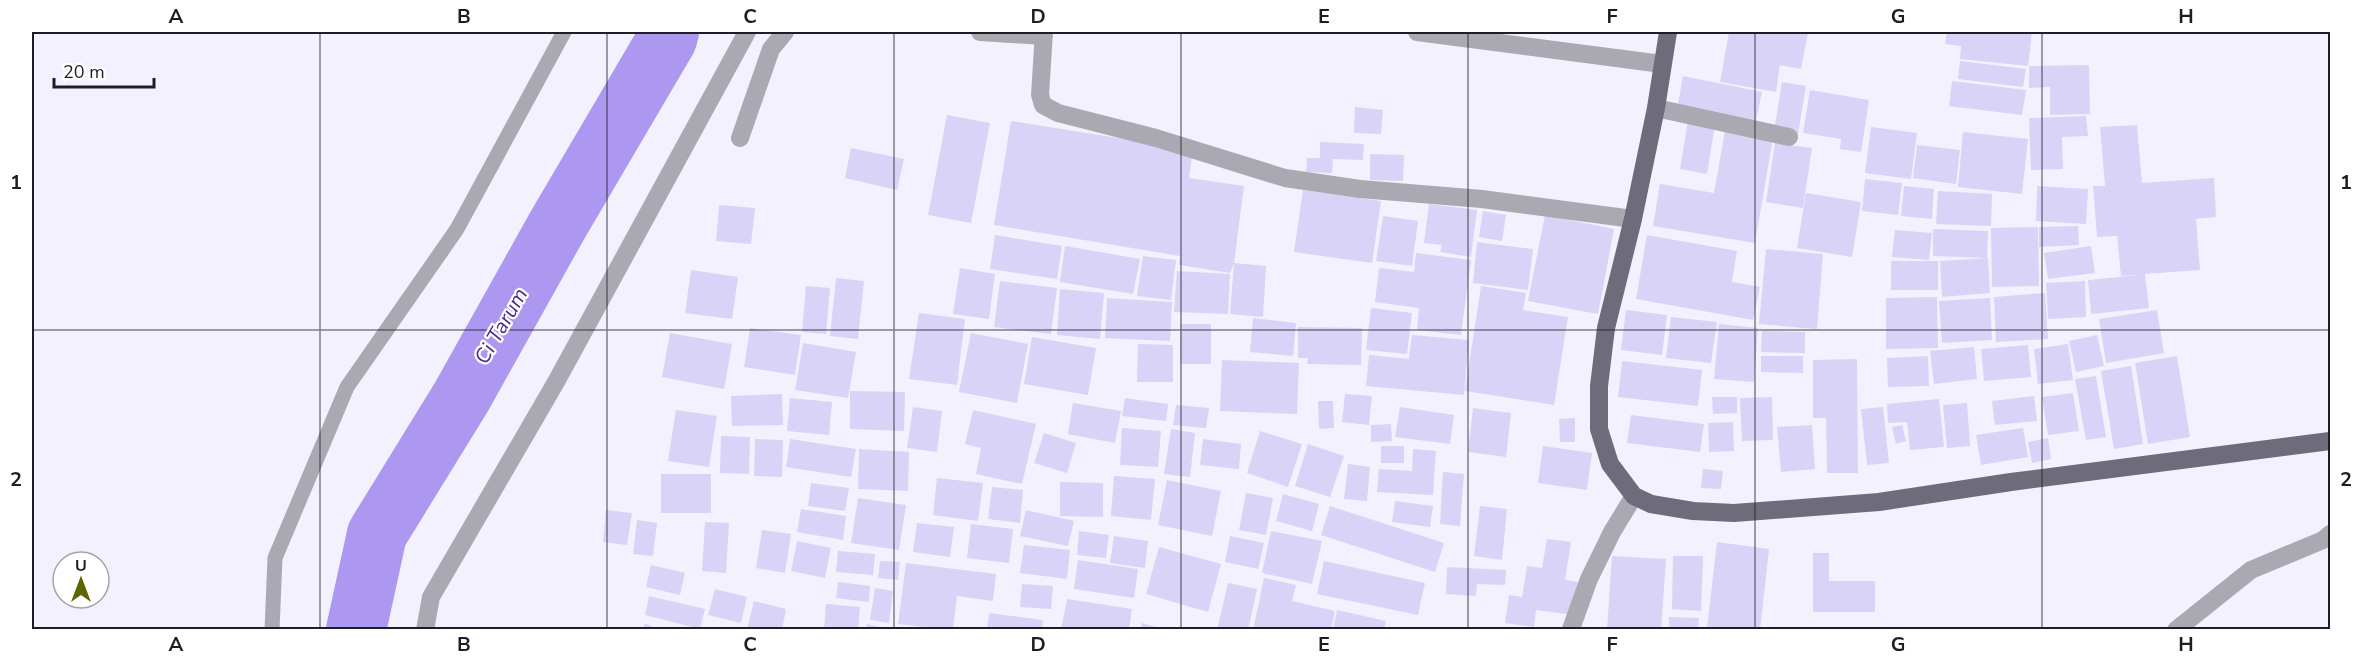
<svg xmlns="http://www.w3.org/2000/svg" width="2362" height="661" font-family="'Nunito Sans',sans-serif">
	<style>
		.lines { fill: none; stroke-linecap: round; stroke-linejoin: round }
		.river { stroke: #ac98f0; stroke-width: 60 }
		.building { fill: #d9d3f7 }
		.service { stroke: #aaa9b1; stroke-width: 15 }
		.minor { stroke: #aaa9b1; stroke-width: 18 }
		.primary { stroke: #6e6b7a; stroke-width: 18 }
		.grid { fill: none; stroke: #1e1d24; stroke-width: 1.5; stroke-opacity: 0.55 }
		.labels { text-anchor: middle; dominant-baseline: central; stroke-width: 4.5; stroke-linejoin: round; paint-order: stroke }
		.water-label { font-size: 21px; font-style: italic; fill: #4b298d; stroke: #fff }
		.neatline { fill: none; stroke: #1e1d24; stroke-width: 2 }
		.grid-label { font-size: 20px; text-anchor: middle; font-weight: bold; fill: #1e1d24 }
	</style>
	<rect width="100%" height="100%" fill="#f3f1fd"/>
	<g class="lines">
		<path class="river" d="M356,630l21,-96 85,-138 95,-170 110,-187 2,-7"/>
	</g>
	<path class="building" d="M1729,32h79l-7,37 -21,-4 -4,27 -56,-10z
		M1947,32h85l-4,34 -68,-7 1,-13 -16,-2z
		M1960,61l66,8 -3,18 -65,-8z
		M2089,65l1,49 -40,1v-28l-21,1v-22z
		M1683,76l79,16 -7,33 -78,-15z
		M1952,81l74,9 -4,25 -73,-9z
		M1782,82l24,4 -8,48 -24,-3z
		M1810,90l59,10 -8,52 -21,-3 1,-10 -38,-6z
		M1355,107l28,3 -2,24 -27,-1z
		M947,115l43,8 -19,100 -43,-8z
		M2086,116l2,20 -26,1 1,32 -32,1 -2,-52z
		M1688,120l27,4 -8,50 -27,-5z
		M1011,121l182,29 -4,28 55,8 -10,77 -4,10 -51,-8 1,-9 -186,-31z
		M2137,125l5,58 72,-5 2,39 -20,2 4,51 -55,4 4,34 -58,6 -3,-34 52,-5 -19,1 -4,-40 -20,1 -4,-51h12l-5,-59z
		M1871,127l46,6 -6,46 -46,-6z
		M1725,131l48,7 -18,105 -102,-17 7,-42 54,9z
		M1963,132l65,7 -6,55 -64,-7z
		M1320,142l44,2 -1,16 -30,-1 -1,14 -26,-1 1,-14h13z
		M1775,143l37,5 -9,60 -37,-6z
		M1917,145l43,5 -4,34 -43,-6z
		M851,148l53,11 -7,31 -52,-12z
		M1370,154l34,1 -1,26 -33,-1z
		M1865,179l37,4 -4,32 -36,-4z
		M1904,186l30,3 -2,30 -31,-3z
		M2037,186l51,3 -2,35 -50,-3z
		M1303,190l78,11 -9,62 -78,-11z
		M1938,191l54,3 -1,32 -55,-2z
		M1806,193l55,9 -9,55 -55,-9z
		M1429,204l48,6 -6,47 -31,-5 2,-7 -18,-2z
		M719,205l36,3 -4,36 -35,-3z
		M1483,211l23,4 -4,26 -23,-4z
		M1545,215l69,14 -16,85 -70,-13z
		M1383,216l35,5 -6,45 -36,-5z
		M2078,226l1,19 -40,2v-20z
		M2038,227l1,59 -47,1 -1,-59z
		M1933,229l55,2 -1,27 -54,-2z
		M1895,230l37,3 -3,27 -37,-3z
		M995,235l67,11 -5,33 -67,-10z
		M1647,235l90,16 -5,31 28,5 -7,33 -117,-21z
		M1477,242l56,7 -5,41 -55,-7z
		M1065,246l75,13 -7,35 -73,-12z
		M2091,246l4,27 -47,6 -4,-26z
		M1766,249l57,5 -6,75 -58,-5z
		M1416,253l55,7 -10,75 -44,-5 2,-22 -44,-6 4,-34 35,4z
		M1143,256l33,4 -5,40 -34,-4z
		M1988,258l2,35 -48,4 -2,-36z
		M1891,261h47v29h-47z
		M1234,263l32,3 -3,51 -33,-3z
		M960,268l35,6 -6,45 -36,-5z
		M691,270l47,7 -6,42 -47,-6z
		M1177,271l53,3 -2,40 -54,-2z
		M836,278l28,3 -6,58 -28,-3z
		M1000,281l57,7 -6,46 -57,-7z
		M2085,281l1,36 -38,2 -2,-36z
		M806,286l24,2 -4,46 -24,-2z
		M1481,286l45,7 -3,17 45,7 -14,88 -89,-14z
		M1060,289l44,4 -4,46 -43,-4z
		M2045,293l3,46 -52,3 -2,-45z
		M1937,297l1,51 -52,1v-51z
		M1107,298l65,4 -2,39 -65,-3z
		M1990,298l2,42 -50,3 -3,-42z
		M1371,308l41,5 -5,41 -41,-4z
		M1626,310l41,5 -5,40 -41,-5z
		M2157,310l7,43 -58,10 -7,-44z
		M919,313l46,6 -8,66 -48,-6z
		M1671,317l46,5 -6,41 -45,-5z
		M1253,318l43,5 -3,33 -43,-4z
		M1180,324h31v40h-31z
		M1719,324l39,4 -4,54 -40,-3z
		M1298,327l64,1 -1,37 -54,-1 1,-6h-10z
		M750,328l51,7 -6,40 -51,-8z
		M1762,331l43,1v21l-44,-1z
		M670,333l62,11 -8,45 -62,-12z
		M971,333l57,11 -11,59 -58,-11z
		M1412,335l57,5 -5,55 -98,-9 3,-31 40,4z
		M2097,335l7,31 -28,6 -7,-31z
		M1032,337l64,11 -8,47 -64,-11z
		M803,343l53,9 -8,46 -53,-8z
		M1138,344l35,1v37h-36z
		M2068,344l5,36 -35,4 -4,-35z
		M2028,345l3,32 -47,4 -3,-32z
		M1974,347l3,32 -43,5 -4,-33z
		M1761,356h42v17l-42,-1z
		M1928,356l1,30 -41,1 -1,-29z
		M2177,356l13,81 -42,7 -13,-81z
		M1857,359l1,114h-31l-1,-55h-13v-58z
		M1222,360l77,3 -2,51 -77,-3z
		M1622,361l80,9 -4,36 -80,-9z
		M2131,366l12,78 -29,5 -13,-78z
		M2096,376l10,61 -20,3 -11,-61z
		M850,391l55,1 -1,39 -54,-2z
		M2073,393l6,38 -31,4 -6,-38z
		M782,394l1,31 -51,1 -1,-30z
		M1345,394l27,2 -3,29 -27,-3z
		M2034,396l3,25 -42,4 -3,-24z
		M1712,397h25v16l-24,1z
		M1772,397l1,43 -31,1 -2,-43z
		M790,398l42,4 -3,33 -42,-4z
		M1125,398l43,6 -2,17 -44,-5z
		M1939,399l5,48 -34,3 -3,-28 -19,1 -1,-19z
		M1318,401h15l1,27 -15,1z
		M1073,403l48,8 -6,32 -47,-9z
		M1967,403l3,43 -23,2 -4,-43z
		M1176,405l33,3 -3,20 -33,-3z
		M913,407l29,4 -5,41 -30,-4z
		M1400,407l54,8 -4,29 -55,-7z
		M1883,407l6,56 -22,2 -6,-56z
		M1473,408l38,5 -5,44 -38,-5z
		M676,410l41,6 -8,51 -41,-6z
		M973,410l63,14 -14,60 -46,-10 5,-26 -16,-4z
		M1631,415l73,9 -4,28 -73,-9z
		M1575,418v24h-15l-1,-23z
		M1733,422l1,29 -25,1 -1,-29z
		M1391,424l1,17 -21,1v-17z
		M1812,425l3,44 -34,3 -4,-45z
		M1902,425l4,16 -10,3 -4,-17z
		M1122,428l39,3 -3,36 -38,-2z
		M2023,428l5,29 -47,8 -5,-30z
		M1171,429l24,4 -5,44 -26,-3z
		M1260,431l42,13 -14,43 -41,-14z
		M1044,433l32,10 -9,30 -33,-10z
		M721,436l29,1 -1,37 -29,-1z
		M2048,438l3,21 -19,4 -4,-21z
		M755,439l28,1 -1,37 -28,-1z
		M790,439l66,10 -5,28 -65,-10z
		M1203,439l38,5 -2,25 -39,-4z
		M1308,444l36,12 -14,41 -35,-11z
		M1381,446h23v17h-23z
		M1543,446l49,7 -5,37 -49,-7z
		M859,449l50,3 -1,39 -50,-2z
		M1413,449l23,2 -3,44 -56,-3 2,-23 33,2z
		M1348,464l22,3 -3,34 -23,-2z
		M1703,469l20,2 -2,18 -20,-1z
		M1443,472l21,2 -4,52 -20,-2z
		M661,474h50v39h-50z
		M1114,476l41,3 -4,41 -40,-4z
		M937,478l46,5 -5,38 -45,-6z
		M1167,480l54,11 -9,45 -54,-11z
		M1060,482l43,1v34l-43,-1z
		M811,483l38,5 -4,23 -37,-5z
		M992,487l31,3 -3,33 -32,-4z
		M1246,493l27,5 -7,37 -27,-5z
		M1283,494l36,10 -7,27 -36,-10z
		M858,498l48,7 -7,45 -48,-7z
		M1395,501l38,5 -3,21 -38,-5z
		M1330,506l114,37 -9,29 -114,-37z
		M1480,506l27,3 -5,51 -28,-4z
		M801,509l45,7 -3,24 -46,-8z
		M606,510l26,3 -5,32 -24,-3z
		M1026,510l48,11 -6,25 -48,-10z
		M637,520l20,3 -4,33 -20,-2z
		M705,522l24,1 -3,50 -24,-2z
		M917,523l37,4 -4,30 -37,-5z
		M971,524l42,5 -4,34 -42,-5z
		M762,530l29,4 -6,39 -29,-5z
		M1079,531l30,4 -3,23 -29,-3z
		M1271,531l51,10 -10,43 -50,-11z
		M1114,536l34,5 -3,27 -35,-5z
		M1230,536l34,7 -6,26 -33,-7z
		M1547,539l24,3 -6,38 13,2 -5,33 -37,-5 -2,17 -29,-4 4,-28 13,2 5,-31 15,2z
		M797,541l34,7 -6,30 -34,-7z
		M1717,542l52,7 -9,81 -53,-2z
		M1024,545l46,5 -3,29 -47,-6z
		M1159,547l62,17 -13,48 -62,-18z
		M838,551l37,3 -2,21 -37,-3z
		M1813,553h16v28h46v31h-62z
		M1612,556l54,3 -5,71h-54z
		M1673,556h30l-2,55 -29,-2z
		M1078,560l60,9 -4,29 -60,-9z
		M880,561l20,1 -2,18 -20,-2z
		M1324,561l101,22 -7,32 -101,-21z
		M906,563l90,11 -3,27 -36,-5 -4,34 -55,-6z
		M651,565l34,8 -5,22 -34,-8z
		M1447,567l59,3 -1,15 -28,-1 -1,12 -30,-2z
		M1264,578l32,7 -4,16 43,10 -4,19h-78z
		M838,582l32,4 -1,16 -33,-4z
		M1228,583l29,6 -9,41h-31z
		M1022,584l31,2 -2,23 -31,-2z
		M875,588l18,3 -4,32 -19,-3z
		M715,589l32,8 -6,26 -33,-8z
		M649,596l56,13 -5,20 -55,-14z
		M1067,599l65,10 -3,21h-68z
		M754,601l32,8 -4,21h-35z
		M826,604l34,3 -2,23h-34z
		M1337,610l49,11 -2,9h-51z
		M989,613l54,7 -1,10h-55z
		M1669,617l30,1 -1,12h-29z
		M645,623l13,7h-16z
		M1142,623l21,6v1h-22z
		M867,624l22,5v1h-23z"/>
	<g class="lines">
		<path class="service" d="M272,630l3,-72 72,-171 110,-158 107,-197"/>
		<path class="minor" d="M980,32l64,4
			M1044,32l-4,63 3,10 15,8 98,25 129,40 75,11 122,10 151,20
			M1417,32l245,32
			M1656,108l133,29
			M740,138l31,-89 14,-17
			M1571,629l18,-50 23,-47 22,-36
			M425,630l6,-33 125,-215 191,-350
			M2176,630l75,-60 72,-30 7,-6"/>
		<path class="primary" d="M1668,32l-12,76 -23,111 -27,109 -7,58v43l11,35 24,32 17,8 42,7 41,2 145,-11 132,-20 319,-41"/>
	</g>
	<path class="grid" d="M320,32v598M607,32v598M894,32v598M1181,32v598M1468,32v598M1755,32v598M2042,32v598M32,330h2298"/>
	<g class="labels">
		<g class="water-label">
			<text transform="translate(501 326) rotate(-60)">Ci Tarum</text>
		</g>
	</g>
	<rect width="2362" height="661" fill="none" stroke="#ffffff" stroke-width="66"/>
	<g transform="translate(81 580)"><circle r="28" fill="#ffffff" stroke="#a5a5a7" stroke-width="1.5"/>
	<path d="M0-4.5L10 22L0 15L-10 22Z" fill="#5f6500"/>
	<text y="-9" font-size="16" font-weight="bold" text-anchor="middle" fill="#1e1d24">U</text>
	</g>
	<path d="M54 78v9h100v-9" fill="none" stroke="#1e1d24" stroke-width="3"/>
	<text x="63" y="78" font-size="18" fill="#1e1d24" stroke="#ffffff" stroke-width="4.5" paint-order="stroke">20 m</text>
	<rect x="33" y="33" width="2296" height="595" class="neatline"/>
	<g class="grid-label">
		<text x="176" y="23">A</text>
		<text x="464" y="23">B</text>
		<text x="750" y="23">C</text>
		<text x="1038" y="23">D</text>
		<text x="1324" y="23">E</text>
		<text x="1612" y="23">F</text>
		<text x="1898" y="23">G</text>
		<text x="2186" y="23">H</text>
		<text x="16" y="189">1</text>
		<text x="2346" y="189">1</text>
		<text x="16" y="486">2</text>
		<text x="2346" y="486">2</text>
		<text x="176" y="651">A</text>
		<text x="464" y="651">B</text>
		<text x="750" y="651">C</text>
		<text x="1038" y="651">D</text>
		<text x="1324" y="651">E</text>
		<text x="1612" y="651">F</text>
		<text x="1898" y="651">G</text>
		<text x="2186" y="651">H</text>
	</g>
</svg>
